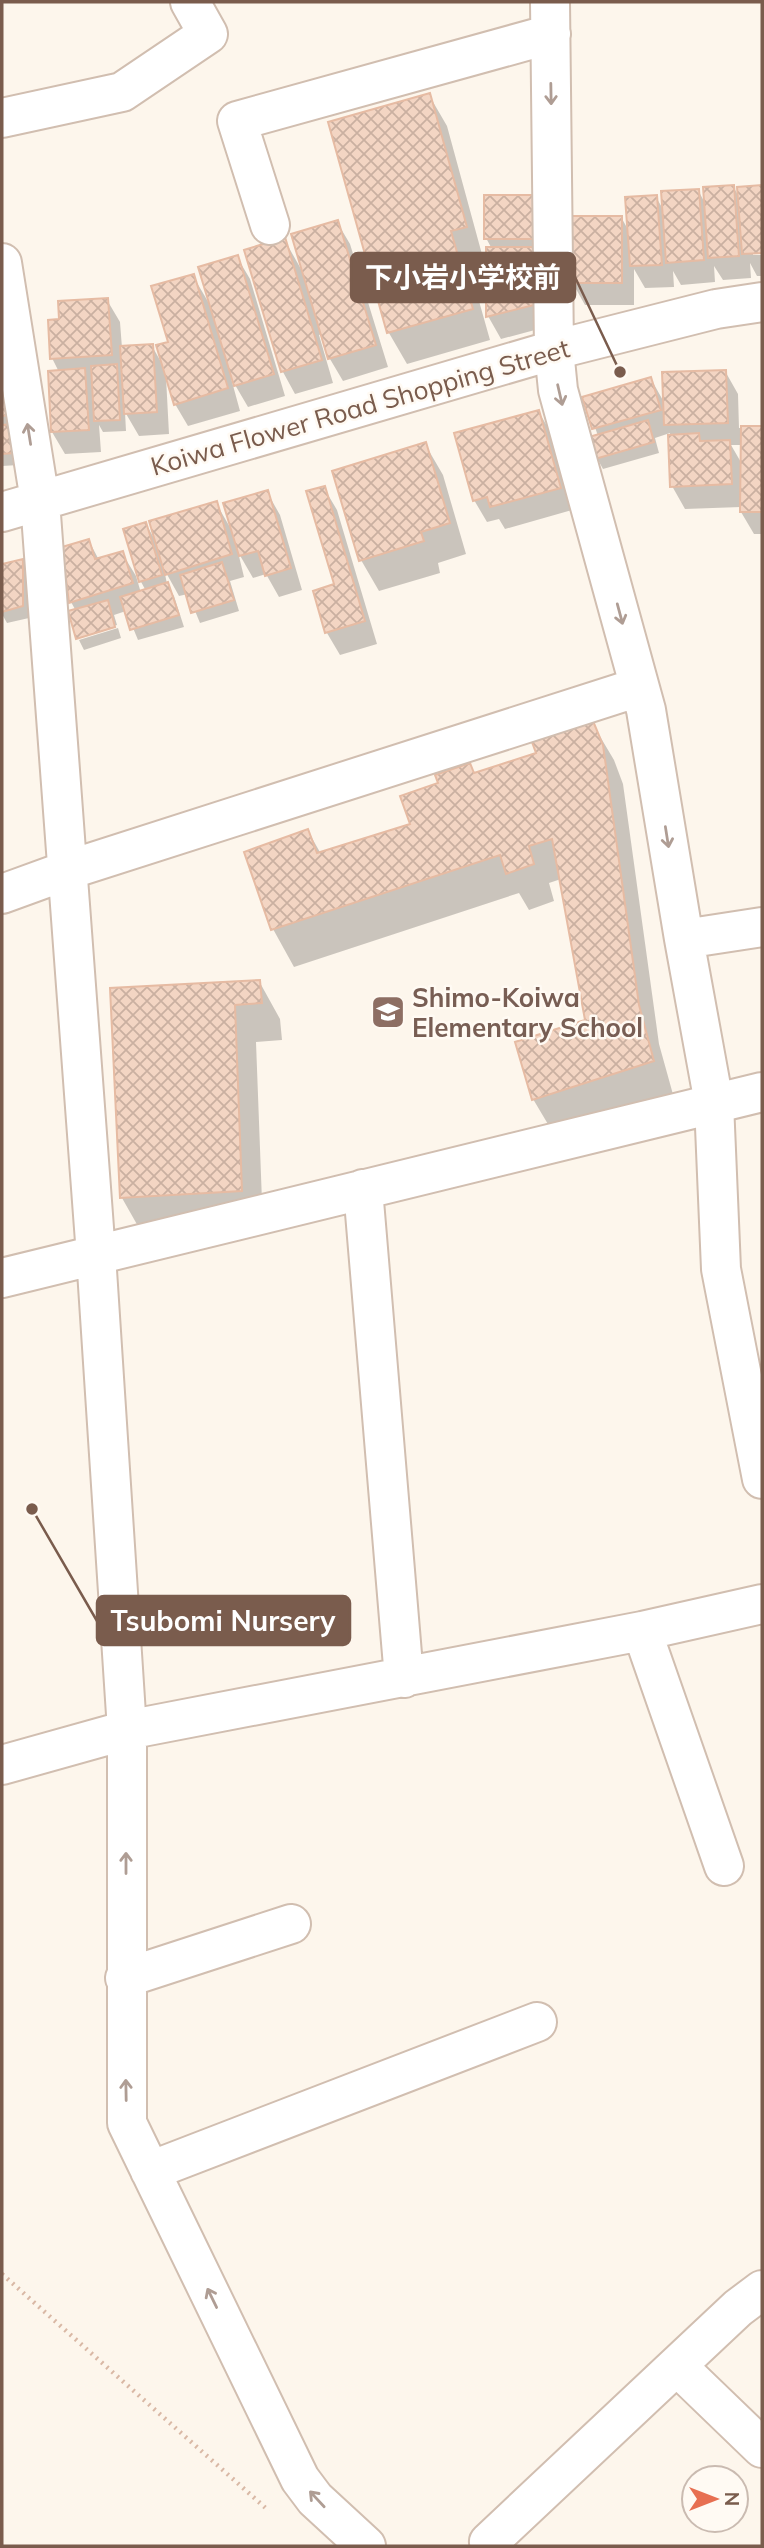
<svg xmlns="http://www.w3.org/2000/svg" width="764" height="2548" font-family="Mulish,'Noto Sans JP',sans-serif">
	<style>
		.shadow { fill: #0003; fill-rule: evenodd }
		.building { fill: url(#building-cross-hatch); stroke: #e6bba3; stroke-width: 2 }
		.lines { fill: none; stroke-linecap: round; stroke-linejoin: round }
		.minor-casing { stroke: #d1beb0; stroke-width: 42 }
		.path { stroke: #d9b8a5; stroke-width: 4.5; stroke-dasharray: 2 5; stroke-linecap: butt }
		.minor { stroke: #fff; stroke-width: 38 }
		.oneway { stroke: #af9d94 }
		.labels { text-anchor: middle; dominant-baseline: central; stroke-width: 5; stroke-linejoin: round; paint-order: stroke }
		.street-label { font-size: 26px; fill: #7a5c4d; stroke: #fffaf3 }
		.education-label { font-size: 26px; font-weight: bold; fill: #785e54; stroke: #fffaf3; text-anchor: start }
		.leader { fill: none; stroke: #7a5c4d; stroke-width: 2.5 }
		.callout-dot { fill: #7a5c4d; stroke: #fffaf3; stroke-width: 2.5 }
		.callout { fill: #7a5c4d; stroke: #7a5c4d; stroke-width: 2.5 }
		.callout-label { font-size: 28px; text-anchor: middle; font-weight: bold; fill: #fff }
	</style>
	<defs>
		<pattern id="building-cross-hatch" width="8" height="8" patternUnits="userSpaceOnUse" patternTransform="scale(1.75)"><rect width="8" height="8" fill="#f3d5c3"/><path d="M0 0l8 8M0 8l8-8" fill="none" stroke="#cab0a1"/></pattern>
	</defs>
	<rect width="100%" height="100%" fill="#fdf6ec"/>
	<path class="shadow" d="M429,95l18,31 36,132 -15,4 22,78 -83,24 -18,-31 -59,-210z
		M733,186l7,13 -1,-10 23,-2v64l-9,1v3h9v21h-5l-7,-13 1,15 -28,2 -9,-14 1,16 -34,3 -8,-14 1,16 -29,1 -11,-19v36h-49l-13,-23 49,-65 9,16 26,-36 8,14 34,-21 8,15z
		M534,197l12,130 -45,12 -13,-23 4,-67 -6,-11z
		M337,222l13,22 38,123 -45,14 -13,-22 -8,-25 -3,1 14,48 -38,11 -12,-22 -37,-121 38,-12 17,30z
		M237,257l13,22 35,117 -37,11 -17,-29 9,33 -52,15 -13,-22 -9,-27 3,57 -30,2 -14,-24 1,19 -23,1 -4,-7 2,27 -36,2 -13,-22 7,-60 -7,-14 9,-37 46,-21 13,22 2,26 30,-2 9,16 9,-19 23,-67 17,29z
		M2,361l17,104 -17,1z
		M725,371l13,23 1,34h23v106h-8l-13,-22v-5l-56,2 -13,-23 -2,-53 -15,5 4,15 -56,16 -6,-11 1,-22 -13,-38 66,-19 14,25zM731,445h11v19z
		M539,412l13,23 20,75 -67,19 -6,-10 -12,3 -13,-22z
		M425,444l18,31 23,79 -28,9 2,10 -61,18 -18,-31z
		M324,488l13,22 40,134 -37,11 -13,-22 -12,-41 22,-7z
		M267,492l13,23 22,75 -23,7 -13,-23 -13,4 -15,-26 6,25 -14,4 9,30 -39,12 -12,-29 -9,2 -15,-27 3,15 7,12 10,31 -46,13 -12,-29 -12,4 3,10 -39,12 -2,-26 -5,-9 18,-61 10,19 23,-7 14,23 5,17 5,-2 -6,-11 6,-56 9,16 61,-37 15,26z
		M22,561l7,11v46l-22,5 -5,-9v-48z
		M118,628l3,10 -37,12 -5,-10z
		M592,723l22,37 9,24 36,260 15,54 -119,38 -22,-37 54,-78 -26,-142 -12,4 5,18 -25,9 -10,-17 -225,74 -21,-38 -27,-76 62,-22 13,23 91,-29 63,-50 63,-21z
		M259,981l21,38 2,21 -26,2 7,186 -120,7 -21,-37 -10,-209z"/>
	<path class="building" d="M430,93l37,134 -16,4 22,78 -86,24 -59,-211z
		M734,185l5,71 -31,2 -5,-71z
		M762,185v68l-20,1 -5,-67z
		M699,189l5,71 -38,3 -5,-72z
		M484,195h51v44h-51z
		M657,195l5,70 -32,1 -5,-69z
		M570,216h52v67h-52z
		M338,220l38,125 -48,14 -37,-125z
		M285,237l37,123 -41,12 -37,-122z
		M486,247h48v58l-48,12z
		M238,255l36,119 -40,12 -36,-119z
		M194,274l34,114 -54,17 -18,-60 12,-3 -17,-56z
		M108,298l4,57 -62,4 -2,-39 11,-1 -1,-18z
		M153,344l4,68 -33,2 -4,-68z
		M117,364l3,56 -26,1 -3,-55z
		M2,367l10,48 -10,1z
		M85,368l4,62 -38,2 -3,-61z
		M726,370l2,53 -64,2 -2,-53z
		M651,377l10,33 -69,19 -10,-32z
		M539,410l22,78 -71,19 -3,-10 -14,4 -19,-68z
		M648,420l6,22 -59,17 -6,-22z
		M13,424l1,29 -12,1v-29z
		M741,426h21v86h-22z
		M699,433l1,8 30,-1 2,44 -62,3 -2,-52z
		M426,442l24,81 -29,9 3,9 -65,20 -27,-90z
		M325,486l40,135 -40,12 -12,-42 21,-7 -28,-93z
		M268,490l23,78 -26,8 -7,-25 -19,5 -16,-53z
		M217,501l15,53 -67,21 -16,-54z
		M146,522l16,53 -23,7 -16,-53z
		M89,539l6,20 28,-8 10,32 -64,20 -7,-56z
		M23,559v47l-21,6v-48z
		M222,562l12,38 -43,13 -11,-38z
		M168,582l11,33 -49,15 -10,-33z
		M108,600l7,27 -39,12 -8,-28z
		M593,721l10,24 36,260 15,56 -122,39 -17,-58 70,-22 -33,-181 -23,7 5,18 -28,10 -6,-19 -229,75 -27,-78 64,-23 9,24 93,-29 -10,-28 38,-13 -3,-8 35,-12 4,10 62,-20 -4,-11z
		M260,980l2,23 -27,2 7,186 -122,7 -10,-210z"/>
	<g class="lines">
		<g class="minor-casing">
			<path id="minor" d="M550,2l4,348 4,40 88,320 38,229 30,164 7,166 41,210
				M2,118l120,-26 86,-58 -18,-32
				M270,225l-33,-104 314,-87
				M2,263l38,238 56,754 31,475v393l173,356 15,20 51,47
				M2,512l552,-162 162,-41 46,-7
				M2,894l66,-24 571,-183
				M684,939l78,-12
				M363,1189l41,489
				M2,1278l760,-186
				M642,1631l82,235
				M2,1765l125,-35 515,-99 120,-27
				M125,1978l166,-54
				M150,2171l387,-149
				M678,2367l84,81
				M490,2546l-1,-4 249,-234 24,-18"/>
		</g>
		<path class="path" d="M2,2274l267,237"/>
		<use href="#minor" class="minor"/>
	</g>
	<defs><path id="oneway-shaft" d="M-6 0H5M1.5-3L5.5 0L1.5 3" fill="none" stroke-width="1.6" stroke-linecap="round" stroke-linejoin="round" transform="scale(1.75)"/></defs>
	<g class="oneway">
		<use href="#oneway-shaft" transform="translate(551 94) rotate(89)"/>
		<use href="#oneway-shaft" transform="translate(560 395) rotate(77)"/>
		<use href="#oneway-shaft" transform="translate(29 434) rotate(-99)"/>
		<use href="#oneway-shaft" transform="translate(620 614) rotate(75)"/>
		<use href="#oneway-shaft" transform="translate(667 837) rotate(81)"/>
		<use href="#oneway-shaft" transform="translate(126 1863) rotate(-90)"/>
		<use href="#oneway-shaft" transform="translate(126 2090) rotate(-91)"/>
		<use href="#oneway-shaft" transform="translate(212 2298) rotate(-116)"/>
		<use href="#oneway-shaft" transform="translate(317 2499) rotate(-133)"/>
	</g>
	<defs>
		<g id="school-square" transform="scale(1.75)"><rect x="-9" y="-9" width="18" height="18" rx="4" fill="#8d6e63" stroke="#fffaf3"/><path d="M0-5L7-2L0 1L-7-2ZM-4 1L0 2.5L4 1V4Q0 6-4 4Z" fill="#fff"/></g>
	</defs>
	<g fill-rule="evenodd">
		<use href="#school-square" x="388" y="1012"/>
	</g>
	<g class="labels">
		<g class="street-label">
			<text transform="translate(360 407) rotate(-16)">Koiwa Flower Road Shopping Street</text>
		</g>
		<g class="education-label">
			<text x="412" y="997">Shimo-Koiwa<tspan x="412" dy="30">Elementary School</tspan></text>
		</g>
	</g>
	<path class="leader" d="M620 372L575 277M32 1509L97 1621"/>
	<g class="callout-dot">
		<circle cx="620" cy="372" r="7"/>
		<circle cx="32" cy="1509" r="7"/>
	</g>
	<g class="callout">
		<rect x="351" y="253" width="224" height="49" rx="7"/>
		<rect x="97" y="1596" width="253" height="49" rx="7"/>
	</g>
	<g class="callout-label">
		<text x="463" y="287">下小岩小学校前</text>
		<text x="223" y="1631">Tsubomi Nursery</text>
	</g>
	<rect width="764" height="2548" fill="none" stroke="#7a5c4d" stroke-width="7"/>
	<g transform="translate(715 2499) rotate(90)"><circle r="33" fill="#fffaf3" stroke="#cabbb1" stroke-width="2"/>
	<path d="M0-5L12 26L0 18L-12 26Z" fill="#e76f51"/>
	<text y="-10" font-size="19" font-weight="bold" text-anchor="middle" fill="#7a5c4d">N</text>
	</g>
</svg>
